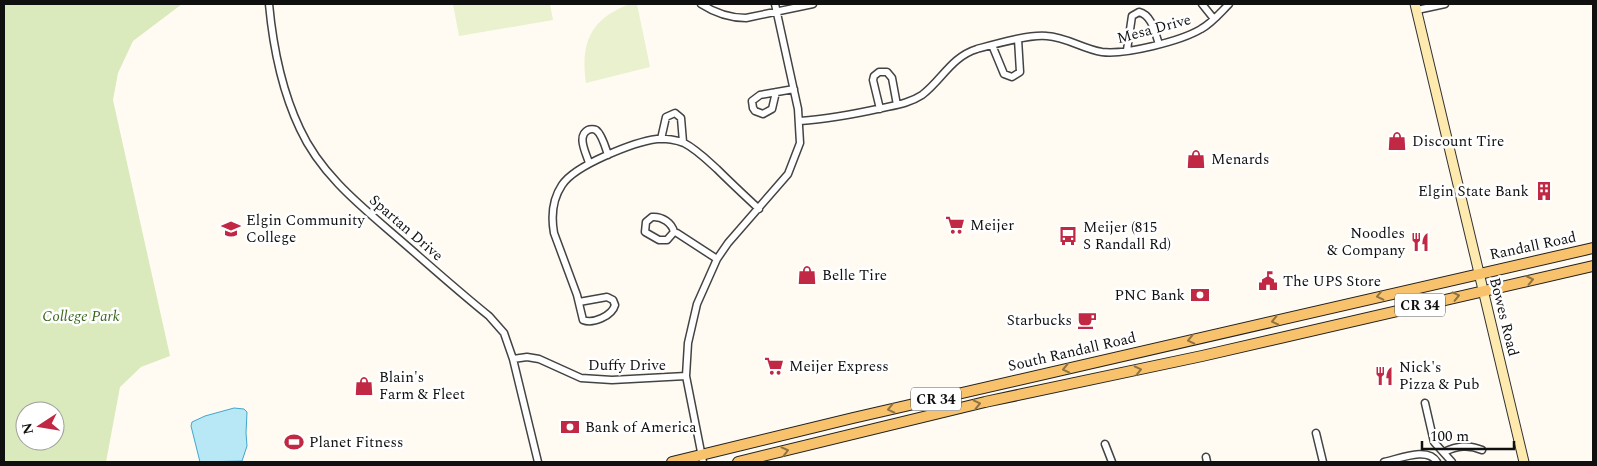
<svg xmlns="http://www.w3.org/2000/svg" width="1597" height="466" font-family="Spectral,serif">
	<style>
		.green { fill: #daeabc; fill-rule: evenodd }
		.pitch { fill: #eaf1ce }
		.water { fill: #b8e7f6; stroke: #3fa8cd }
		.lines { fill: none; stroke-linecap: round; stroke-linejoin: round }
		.street-casing { stroke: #434343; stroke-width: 9 }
		.secondary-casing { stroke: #323232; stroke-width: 11 }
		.primary-casing { stroke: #212121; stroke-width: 12 }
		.street { stroke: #fff; stroke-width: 6 }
		.secondary { stroke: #feeaaf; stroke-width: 9 }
		.primary { stroke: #f7c26b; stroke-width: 10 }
		.oneway { stroke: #8f7242 }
		.labels { text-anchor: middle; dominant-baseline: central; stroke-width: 5; stroke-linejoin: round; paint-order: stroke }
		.shield { fill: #fff; stroke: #585858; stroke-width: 1 }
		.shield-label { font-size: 14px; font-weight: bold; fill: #101010 }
		.street-label { font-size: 15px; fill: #101010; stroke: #fff }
		.poi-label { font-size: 15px; fill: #101010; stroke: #fff; text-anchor: start }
		.park-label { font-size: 15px; font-style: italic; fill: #396920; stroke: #fff }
	</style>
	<rect width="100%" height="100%" fill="#fffbf3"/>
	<path class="green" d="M4,4h178l-49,37 -15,32 -5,27 57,256 -29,11 -21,20 -14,75h-102zM25,411h30v30h-30z"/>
	<path class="pitch" d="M453,4h97l3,16 -94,16z
		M630,4h7l13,63 -64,16c-6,-40 5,-65 44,-79z"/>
	<path class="water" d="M234,408l10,1 3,3 -1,21 1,13 -5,15 -42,1 -9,-36 1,-4 13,-6z"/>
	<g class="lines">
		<g class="street-casing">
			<path id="street" d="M269,4c4,43 12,85 31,125 21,46 62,78 99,110 30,26 59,52 90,77l15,17 9,26 25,103
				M701,4c14,9 29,14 45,14l67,-14
				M1202,4l12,15
				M1417,10l28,-6
				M992,45l12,29 8,3 8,-5 -2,-33
				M1127,50l5,-34 7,-4c13,3 16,21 20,32
				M776,92l-4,17 -9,5 -8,-3 -2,-3 -1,-7 8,-6 34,-6
				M880,109l-7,-29 1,-4 5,-4h8l5,6 5,27
				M800,121c28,-2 55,-7 82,-13 14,-3 28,-5 40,-13 20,-15 29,-38 55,-46 18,-5 52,-15 70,-13 19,1 36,13 55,16 23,3 79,-11 99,-23 11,-6 19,-16 28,-25
				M661,139l5,-22 9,-4 6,5 2,24
				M589,163c-2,-8 -13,-27 -1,-33 2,-1 6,-1 8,0 6,4 10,19 12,25
				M674,232l-7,8h-8l-14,-8 1,-10 6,-5c10,-1 20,6 22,15l3,1 40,26
				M579,302l28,-5 6,3 2,5c-3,11 -22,19 -32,15l-6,-25 -23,-62c-3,-17 -2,-33 8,-48 13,-20 72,-43 95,-46 8,-1 20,1 27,4 12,6 23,17 33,26 14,14 28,27 42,40
				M513,359l14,-2 12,2 42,19 31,2 74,-4
				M1425,403l9,39 18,20
				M1316,433l7,29
				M1105,444l7,18
				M1444,452c13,-6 24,-8 38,-2
				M1206,457l1,5
				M703,462l-17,-86 2,-33 9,-39 20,-45 11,-16 60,-69 12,-31 -2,-34 -23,-105
				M1384,462c15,-3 44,-16 53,0"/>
		</g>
		<g class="secondary-casing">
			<path id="secondary" d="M1415,4l109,458"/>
		</g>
		<g class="primary-casing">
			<path id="primary" d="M672,462l181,-44 740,-170
				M738,462l247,-60 217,-46 391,-90"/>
		</g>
		<use href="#street" class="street"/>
		<use href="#secondary" class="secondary"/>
		<use href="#primary" class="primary"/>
	</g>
	<defs><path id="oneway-chevron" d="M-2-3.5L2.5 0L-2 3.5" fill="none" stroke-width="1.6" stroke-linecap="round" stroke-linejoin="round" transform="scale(1.25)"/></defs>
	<g class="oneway">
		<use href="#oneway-chevron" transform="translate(1530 280) rotate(-12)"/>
		<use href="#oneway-chevron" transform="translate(1380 296) rotate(167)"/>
		<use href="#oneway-chevron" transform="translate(1456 296) rotate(-13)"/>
		<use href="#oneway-chevron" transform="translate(1275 321) rotate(167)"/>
		<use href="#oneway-chevron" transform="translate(1191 340) rotate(167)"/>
		<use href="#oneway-chevron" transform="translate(1066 369) rotate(167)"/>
		<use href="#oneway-chevron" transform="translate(1138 370) rotate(-13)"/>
		<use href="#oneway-chevron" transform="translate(977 404) rotate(-13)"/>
		<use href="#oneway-chevron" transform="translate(891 409) rotate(167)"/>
		<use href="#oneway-chevron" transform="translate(785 451) rotate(-14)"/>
	</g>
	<defs>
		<g id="shop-bare" transform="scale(1.5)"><path d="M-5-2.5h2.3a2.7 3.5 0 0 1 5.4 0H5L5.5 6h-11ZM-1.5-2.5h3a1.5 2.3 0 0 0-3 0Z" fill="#c02844" stroke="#fff" stroke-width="2.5" paint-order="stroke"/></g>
		<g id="building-bare" transform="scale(1.5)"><path d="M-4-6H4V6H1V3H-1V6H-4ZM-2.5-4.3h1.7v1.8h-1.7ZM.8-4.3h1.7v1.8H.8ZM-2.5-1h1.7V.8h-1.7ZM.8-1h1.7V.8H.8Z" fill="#c02844" stroke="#fff" stroke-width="2.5" paint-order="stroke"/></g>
		<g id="supermarket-bare" transform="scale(1.5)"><path d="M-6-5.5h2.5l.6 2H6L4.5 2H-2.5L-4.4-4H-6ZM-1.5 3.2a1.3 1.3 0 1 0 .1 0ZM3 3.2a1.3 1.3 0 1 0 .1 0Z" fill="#c02844" stroke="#fff" stroke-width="2.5" paint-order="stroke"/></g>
		<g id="university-bare" transform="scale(1.5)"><path d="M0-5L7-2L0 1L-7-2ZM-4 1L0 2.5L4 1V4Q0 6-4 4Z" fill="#c02844" stroke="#fff" stroke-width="2.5" paint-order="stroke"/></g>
		<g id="bus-bare" transform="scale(1.5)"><path d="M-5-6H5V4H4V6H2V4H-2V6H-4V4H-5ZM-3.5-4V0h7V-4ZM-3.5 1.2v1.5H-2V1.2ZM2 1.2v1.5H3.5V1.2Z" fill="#c02844" stroke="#fff" stroke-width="2.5" paint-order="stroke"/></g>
		<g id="restaurant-bare" transform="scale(1.5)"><path d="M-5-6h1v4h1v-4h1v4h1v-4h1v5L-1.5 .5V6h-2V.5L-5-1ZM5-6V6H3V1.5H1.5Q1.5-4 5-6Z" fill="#c02844" stroke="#fff" stroke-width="2.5" paint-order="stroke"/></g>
		<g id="civic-bare" transform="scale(1.5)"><path d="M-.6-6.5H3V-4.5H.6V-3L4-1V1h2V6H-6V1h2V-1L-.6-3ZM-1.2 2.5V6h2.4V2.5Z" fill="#c02844" stroke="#fff" stroke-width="2.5" paint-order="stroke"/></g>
		<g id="bank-bare" transform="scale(1.5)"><path d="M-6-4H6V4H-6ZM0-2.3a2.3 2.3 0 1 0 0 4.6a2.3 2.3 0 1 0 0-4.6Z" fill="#c02844" stroke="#fff" stroke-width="2.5" paint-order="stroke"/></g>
		<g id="cafe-bare" transform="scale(1.5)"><path d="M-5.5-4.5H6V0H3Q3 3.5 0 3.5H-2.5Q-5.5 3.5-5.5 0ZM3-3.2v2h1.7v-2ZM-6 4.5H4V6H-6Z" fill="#c02844" stroke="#fff" stroke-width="2.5" paint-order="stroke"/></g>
		<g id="stadium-bare" transform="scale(1.5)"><path d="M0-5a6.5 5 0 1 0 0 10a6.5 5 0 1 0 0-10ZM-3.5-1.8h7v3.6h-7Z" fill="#c02844" stroke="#fff" stroke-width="2.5" paint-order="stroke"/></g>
	</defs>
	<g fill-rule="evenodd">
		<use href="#shop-bare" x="1397" y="141"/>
		<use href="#shop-bare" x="1196" y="159"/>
		<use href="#building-bare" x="1544" y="191"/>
		<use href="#supermarket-bare" x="955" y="225"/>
		<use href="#university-bare" x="231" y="229"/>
		<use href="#bus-bare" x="1068" y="236"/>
		<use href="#restaurant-bare" x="1420" y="242"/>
		<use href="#shop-bare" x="807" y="275"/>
		<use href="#civic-bare" x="1268" y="281"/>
		<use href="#bank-bare" x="1200" y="295"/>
		<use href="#cafe-bare" x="1087" y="320"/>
		<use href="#supermarket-bare" x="774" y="366"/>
		<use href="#restaurant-bare" x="1384" y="376"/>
		<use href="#shop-bare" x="364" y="386"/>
		<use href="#bank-bare" x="570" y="427"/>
		<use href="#stadium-bare" x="294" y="442"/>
	</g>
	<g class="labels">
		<g class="shield">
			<rect x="1395" y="293.5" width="50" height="23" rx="4"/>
			<rect x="911" y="387.5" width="50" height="23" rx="4"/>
		</g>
		<g class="shield-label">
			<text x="1420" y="305">CR 34</text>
			<text x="936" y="399">CR 34</text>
		</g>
		<g class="street-label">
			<text transform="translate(1154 29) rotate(-15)">Mesa Drive</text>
			<text transform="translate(406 228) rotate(41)">Spartan Drive</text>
			<text transform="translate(1533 246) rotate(-12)">Randall Road</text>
			<text transform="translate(1504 317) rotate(76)">Bowes Road</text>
			<text transform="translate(1072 352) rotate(-13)">South Randall Road</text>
			<text x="627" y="365">Duffy Drive</text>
		</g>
		<g class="poi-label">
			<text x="1412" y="141">Discount Tire</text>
			<text x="1211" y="159">Menards</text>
			<text x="1529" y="191" text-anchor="end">Elgin State Bank</text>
			<text x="246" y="220">Elgin Community<tspan x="246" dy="17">College</tspan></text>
			<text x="970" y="225">Meijer</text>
			<text x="1083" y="227">Meijer (815<tspan x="1083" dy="17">S Randall Rd)</tspan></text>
			<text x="1405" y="233" text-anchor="end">Noodles<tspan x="1405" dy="17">&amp; Company</tspan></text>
			<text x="822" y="275">Belle Tire</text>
			<text x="1283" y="281">The UPS Store</text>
			<text x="1185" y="295" text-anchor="end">PNC Bank</text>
			<text x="1072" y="320" text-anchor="end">Starbucks</text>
			<text x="789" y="366">Meijer Express</text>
			<text x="1399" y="367">Nick's<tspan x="1399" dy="17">Pizza &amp; Pub</tspan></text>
			<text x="379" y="377">Blain's<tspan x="379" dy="17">Farm &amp; Fleet</tspan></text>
			<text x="585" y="427">Bank of America</text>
			<text x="309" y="442">Planet Fitness</text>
		</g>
		<g class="park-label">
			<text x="81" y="316">College Park</text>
		</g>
	</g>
	<rect width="1597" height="466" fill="none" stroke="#101010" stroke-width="10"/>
	<g transform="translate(40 426) rotate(258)"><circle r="24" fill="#ffffff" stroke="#9f9f9f"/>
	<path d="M0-4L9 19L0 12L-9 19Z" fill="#c02844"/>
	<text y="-8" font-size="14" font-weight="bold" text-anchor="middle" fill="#101010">N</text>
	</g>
	<path d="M1422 441v8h92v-8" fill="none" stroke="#101010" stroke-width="2.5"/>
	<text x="1430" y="441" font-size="15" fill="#101010" stroke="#ffffff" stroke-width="4" paint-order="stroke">100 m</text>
</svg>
